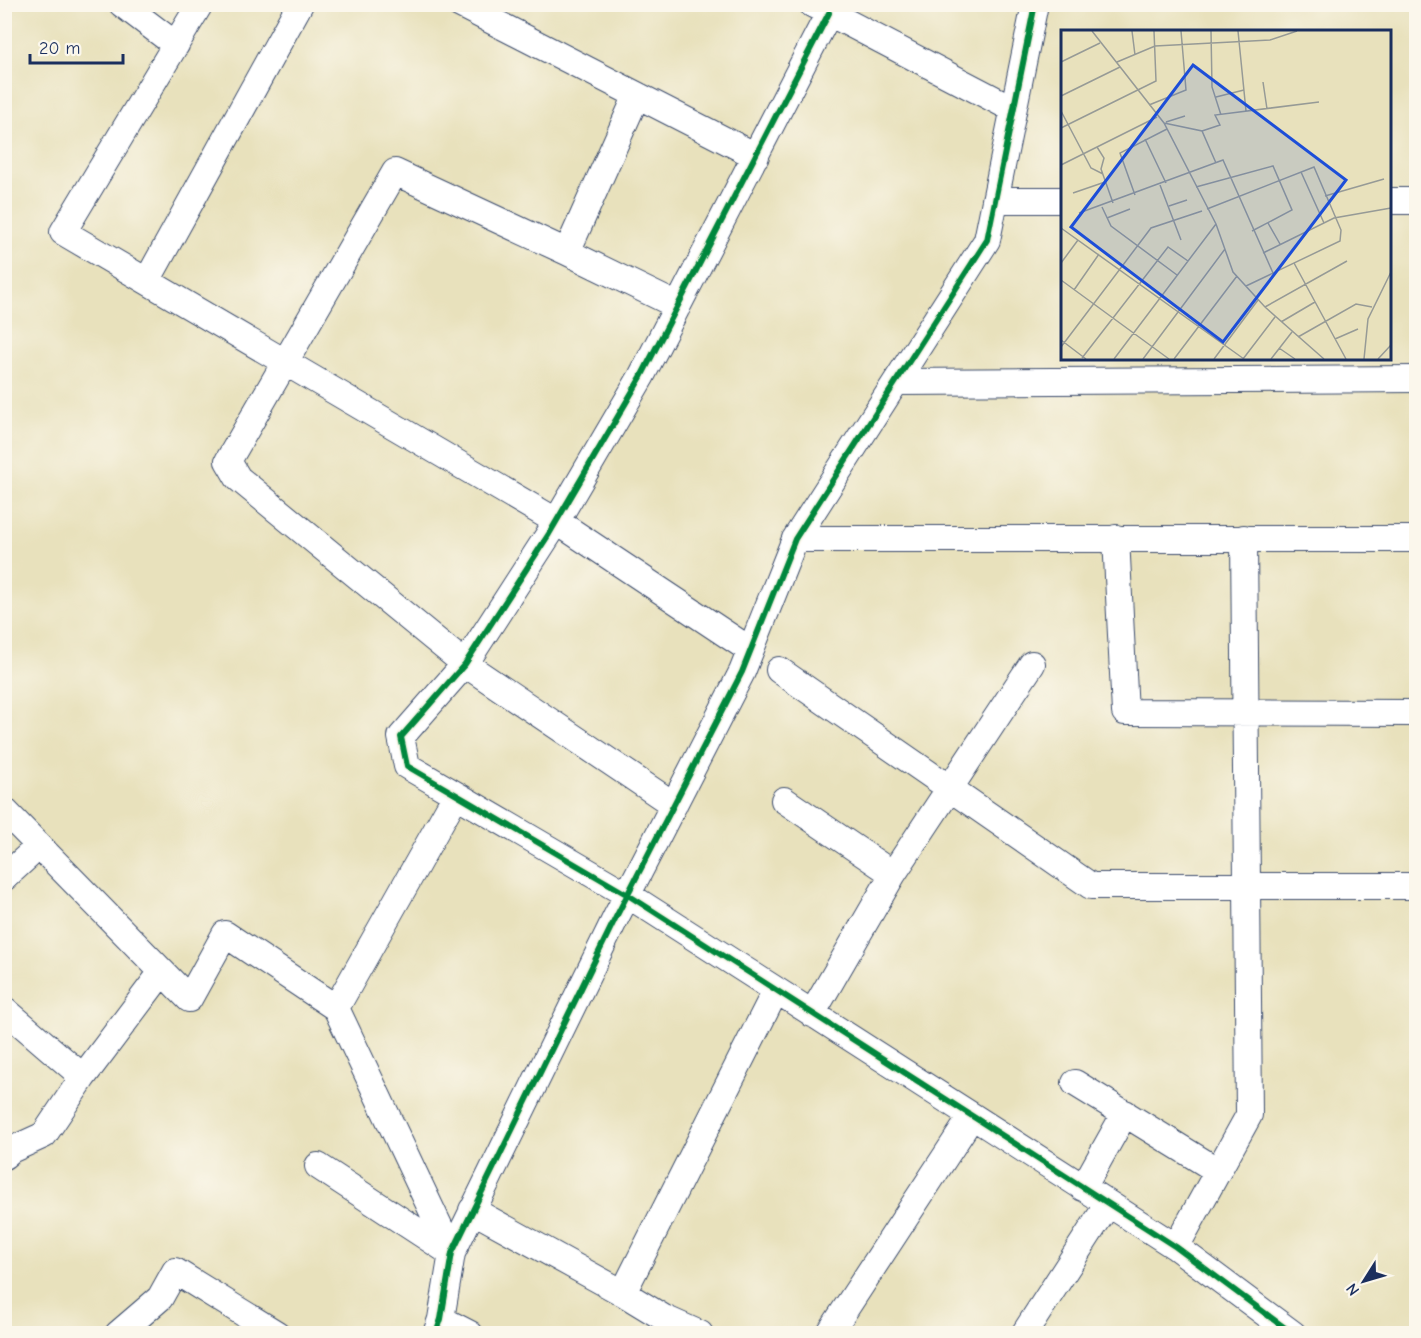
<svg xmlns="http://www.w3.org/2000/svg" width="1421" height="1338" font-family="'Comic Neue',sans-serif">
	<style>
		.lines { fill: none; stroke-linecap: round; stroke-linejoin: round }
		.street-casing { stroke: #3a4a6c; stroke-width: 28 }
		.street { stroke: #fff; stroke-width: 26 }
		.cycleway-casing { stroke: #fbf7ec; stroke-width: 10 }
		.cycleway { stroke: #00873e; stroke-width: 6 }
		.inset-road { fill: none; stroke: #969a96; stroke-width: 1.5 }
		.view { fill: #1d4ed8; fill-opacity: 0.15; stroke: #1d4ed8; stroke-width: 3 }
		.inset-edge { fill: none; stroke: #1b2f5e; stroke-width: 3 }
	</style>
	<rect width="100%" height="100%" fill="#fbf7ec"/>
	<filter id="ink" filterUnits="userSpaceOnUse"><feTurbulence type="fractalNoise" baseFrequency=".0167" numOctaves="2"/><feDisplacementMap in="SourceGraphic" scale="12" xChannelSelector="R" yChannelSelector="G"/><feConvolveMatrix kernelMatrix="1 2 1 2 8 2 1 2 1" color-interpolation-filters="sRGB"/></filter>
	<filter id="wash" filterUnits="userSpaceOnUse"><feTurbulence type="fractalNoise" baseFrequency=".008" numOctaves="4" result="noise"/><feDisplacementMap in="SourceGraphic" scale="24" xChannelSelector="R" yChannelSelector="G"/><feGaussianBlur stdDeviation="1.35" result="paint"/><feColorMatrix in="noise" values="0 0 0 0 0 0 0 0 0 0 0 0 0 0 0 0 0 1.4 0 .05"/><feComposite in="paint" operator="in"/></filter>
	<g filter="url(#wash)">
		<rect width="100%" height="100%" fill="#e8e1bc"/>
	</g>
	<g filter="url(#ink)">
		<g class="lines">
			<g class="street-casing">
				<path id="street" d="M122,4l54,41
					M200,4l-137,228 493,289 194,129
					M459,4l297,152
					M812,4l201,105
					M829,13l-188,364 -92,157 -84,130 -64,73 6,29 221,129 148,95 400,257 117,87
					M995,200h67
					M1390,201h26
					M567,252l70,-157
					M147,281l153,-277
					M897,382l519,-3
					M1116,538l9,174 291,1
					M795,539h621
					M779,670l312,216h325
					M784,800l109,74
					M674,805l-209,-141 -227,-186 -10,-17 167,-289 172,80 111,54
					M4,810l185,189 36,-65 111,74
					M4,878l35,-32
					M4,1009l79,68
					M812,1014l81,-140 139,-210
					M1075,1083l143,88
					M4,1156l7,-6 33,-15 39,-58 79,-105
					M318,1166l133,87
					M1083,1188l42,-75
					M472,1210l151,83 41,25 36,16
					M1176,1247l73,-132 -5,-577
					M452,1253l-116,-245 120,-213
					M623,1293l153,-303
					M441,1319l29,15
					M118,1334l42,-36 15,-27 102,63
					M436,1334l5,-15 11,-66 164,-336 126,-245 53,-133 192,-299 48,-236
					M829,1334l143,-218
					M1024,1334l84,-130"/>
			</g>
			<use href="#street" class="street"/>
			<g class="cycleway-casing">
				<path id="cycleway" d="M829,13l-188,364 -92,157 -84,130 -64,73 6,29 221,129 148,95 400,257 117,87
					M436,1334l5,-15 11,-66 164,-336 126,-245 53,-133 192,-299 48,-236"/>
			</g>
			<use href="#cycleway" class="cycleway"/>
		</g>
	</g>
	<g transform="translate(1061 30)">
		<rect width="330" height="330" fill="#e8e1bc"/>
		<path class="inset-road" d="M31,1l72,92 52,101 17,48 32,35 59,52M71,1l3,24M150,1l1,56 9,28M177,1l8,80M0,32l39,-19M56,32l38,-16 115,-6 27,-9M202,52l4,27M0,66l59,-29M155,67l28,-7M88,75l37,-15 -5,-59M0,81l30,57 12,6M105,92l19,-6M103,93l38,8 14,32M0,98l95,-47 -2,-50M141,101l18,-6 -5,-10 104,-13M84,109l21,44M36,117l7,11 -3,11 12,34M0,135l96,-48M240,142l23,51M99,155l21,55M135,157l77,-21 19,44 -40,21M12,163l32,-11M74,165l-15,-42 47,-24M264,166l59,-17M108,176l18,-6M41,177l9,19 66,49M146,179l107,-42 27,63 -1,11 -94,45M18,183l144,-53 50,113M46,188l23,-9M207,193l12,21M0,198l183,131M202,223l71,-35 57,-10M0,233l17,-23M233,233l52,96M0,250l108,79M13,260l25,-36M204,277l82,-46M220,292l34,-20M237,307l58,-33 16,3M274,309l23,-10M0,310l25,19M0,317l90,-119 51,-17M218,318l16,11M21,328l86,-111 20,14M53,329l102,-135M82,329l82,-110M113,329l63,-83M153,329l44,-59M182,329l32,-42M210,329l21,-27M303,329l4,-40 23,-47M317,329l13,-14"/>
		<path class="view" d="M132,35l153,115 -123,162 -152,-115z"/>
		<rect width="330" height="330" class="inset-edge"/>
	</g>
	<rect width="1421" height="1338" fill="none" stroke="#fbf7ec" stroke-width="24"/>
	<g transform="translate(1364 1281) rotate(233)" stroke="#fbf7ec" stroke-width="4.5" paint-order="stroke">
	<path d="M0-4.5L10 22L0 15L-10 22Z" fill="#1b2f5e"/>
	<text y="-9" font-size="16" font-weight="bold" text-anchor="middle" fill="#1b2f5e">N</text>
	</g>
	<path d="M30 54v9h93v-9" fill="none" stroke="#1b2f5e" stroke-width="3"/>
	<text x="39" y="54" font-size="18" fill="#1b2f5e" stroke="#fbf7ec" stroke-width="4.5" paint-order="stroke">20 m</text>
</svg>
